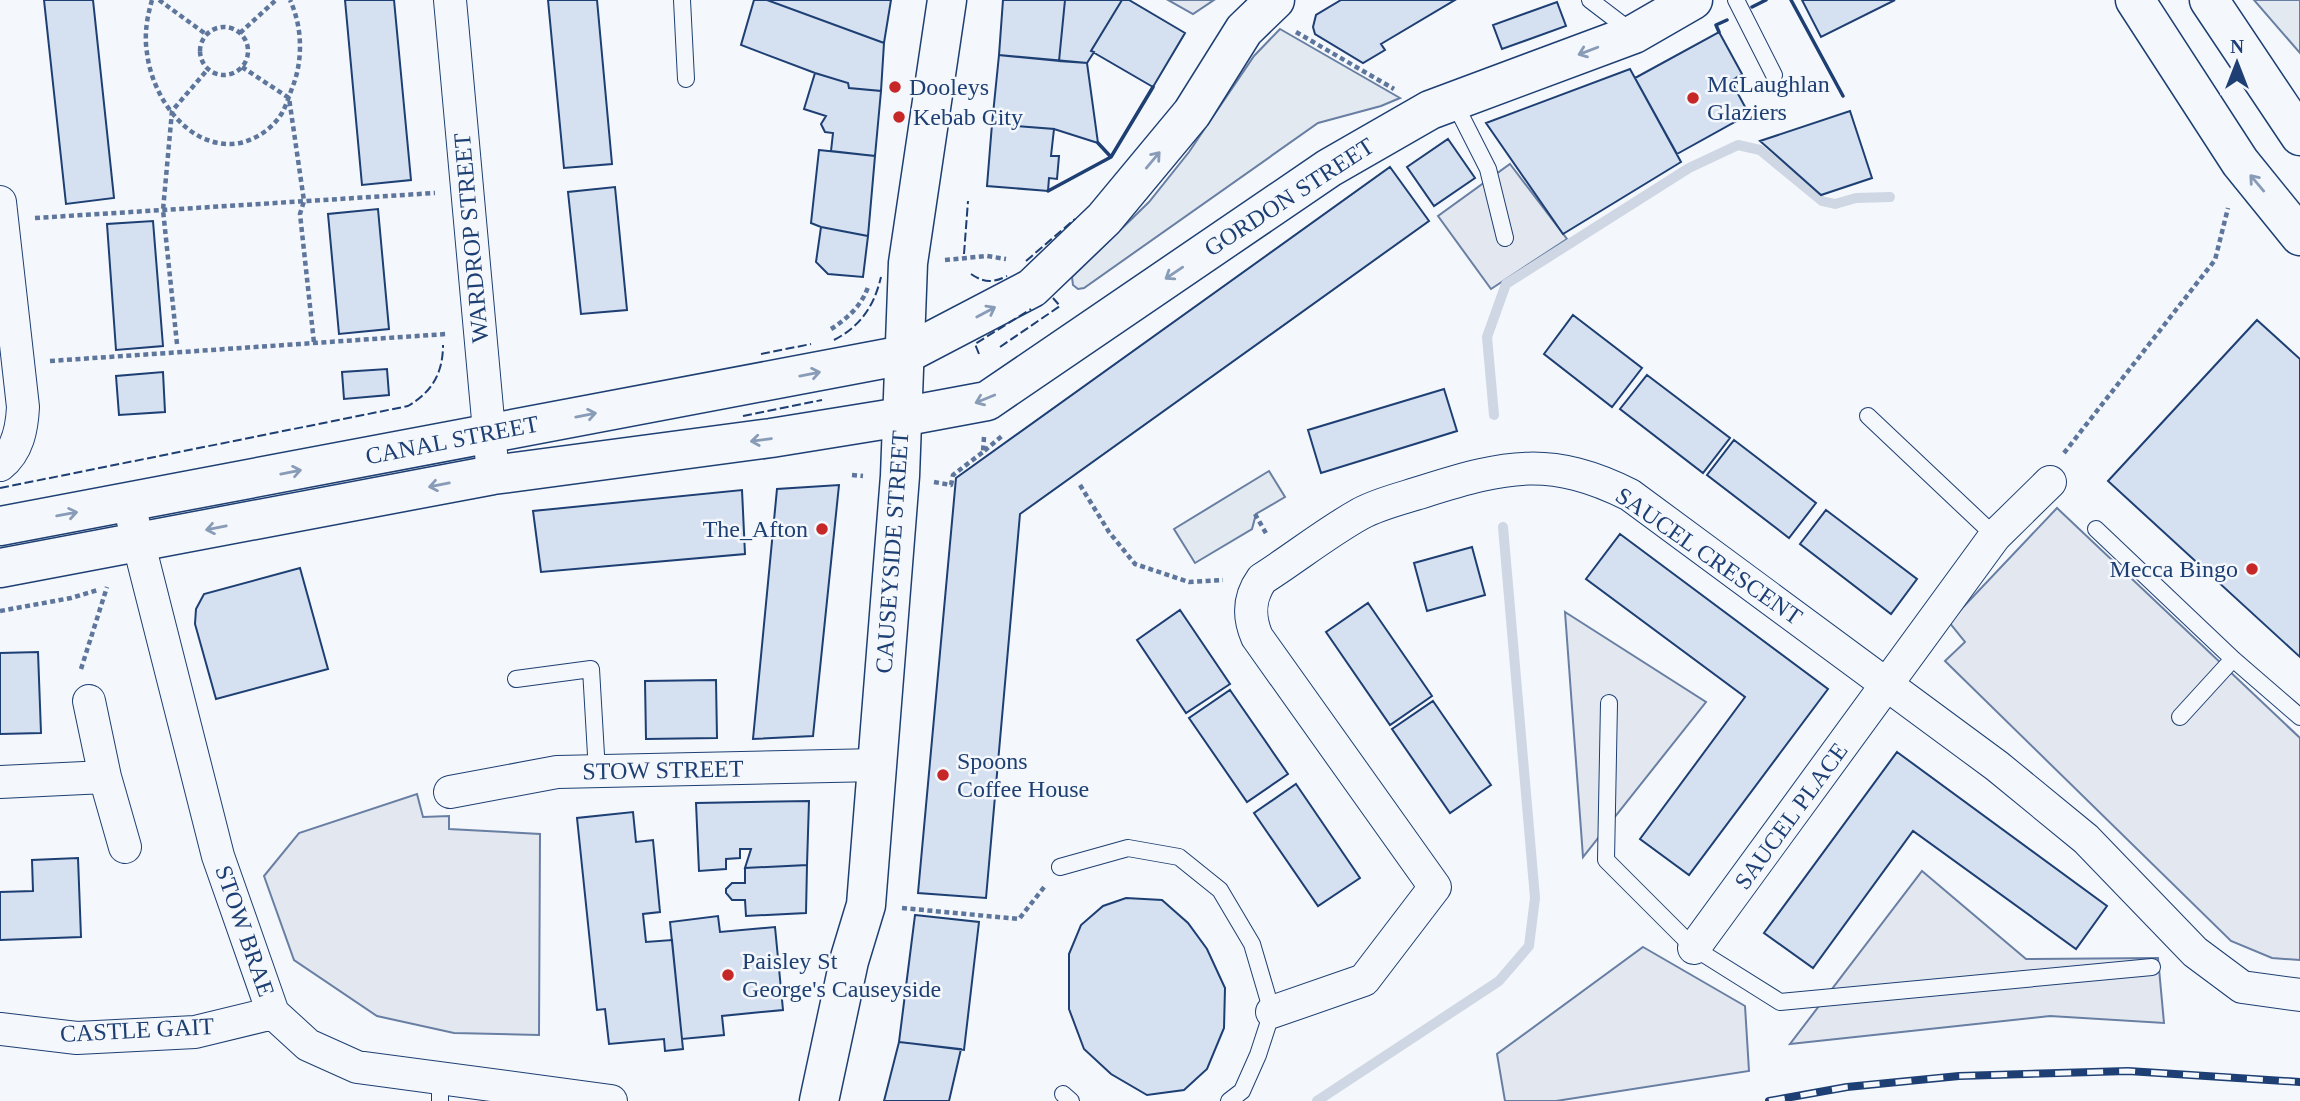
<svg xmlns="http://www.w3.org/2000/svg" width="2300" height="1101" font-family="Georgia,serif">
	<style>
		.green { fill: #e3e9f0; stroke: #687fa3; stroke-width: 2 }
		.parking { fill: #e3e8f0; stroke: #687fa3; stroke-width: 2 }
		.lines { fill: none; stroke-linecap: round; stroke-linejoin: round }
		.stream { stroke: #cfd7e4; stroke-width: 10 }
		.building { fill: #d5e0f0; stroke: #1d3f73; stroke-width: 2 }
		.lane-casing { stroke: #1d3f73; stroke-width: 18 }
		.street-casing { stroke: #1d3f73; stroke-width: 34 }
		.secondary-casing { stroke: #1d3f73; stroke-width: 41 }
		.primary-casing { stroke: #1d3f73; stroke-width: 41 }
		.path { stroke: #5e769c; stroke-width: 4.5; stroke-dasharray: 5 3.5; stroke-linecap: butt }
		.lane { stroke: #f4f7fb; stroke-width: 16 }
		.street { stroke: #f4f7fb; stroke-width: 32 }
		.secondary { stroke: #f4f7fb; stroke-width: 38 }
		.primary { stroke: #f4f7fb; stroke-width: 38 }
		.rail-casing { stroke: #1d3f73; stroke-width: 8 }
		.rail { stroke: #f4f7fb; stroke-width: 5; stroke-dasharray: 16; stroke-linecap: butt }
		.fence { stroke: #1d3f73; stroke-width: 2; stroke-dasharray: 9 3.5; stroke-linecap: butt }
		.wall { stroke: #1d3f73; stroke-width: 3.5 }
		.oneway { stroke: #889bb7 }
		.poi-dot { fill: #c62828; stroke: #f4f7fb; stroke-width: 2.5 }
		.labels { text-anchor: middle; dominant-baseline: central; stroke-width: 5; stroke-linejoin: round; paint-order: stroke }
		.poi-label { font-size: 24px; fill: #1d3f73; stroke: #f4f7fb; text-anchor: start }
		.street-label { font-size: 24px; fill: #1d3f73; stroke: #f4f7fb }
	</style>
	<rect width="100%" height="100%" fill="#f4f7fb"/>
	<path class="green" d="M2254,0h46v53z
		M1280,29l120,69 -19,8 -63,17 -234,165 -6,1 -5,-4 -1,-8 77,-75 40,-50 65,-96z
		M1269,471l16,26 -29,17 -4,15 -57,34 -21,-34z"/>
	<path class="parking" d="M1168,0h46l-21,14z
		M1510,164l57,75 -76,50 -53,-73z
		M2057,508l243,230v222l-28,-2 -41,-17 -286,-280 20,-19 -16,-20z
		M1565,612l141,90 -123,155z
		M417,794l6,23 26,-1v13l91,5 -1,201 -85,-2 -77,-17 -83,-56 -30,-84 35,-43z
		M1922,871l104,88 132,-1 6,65 -114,-7 -260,28z
		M1643,947l102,59 4,65 -193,30h-51l-8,-47z"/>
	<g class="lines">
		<path class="stream" d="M1494,415l-7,-78 19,-53 183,-116 49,-23 22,5 62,51 13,3 21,-6 34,-1
			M1317,1101l182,-120 30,-35 6,-48 -32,-371"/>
	</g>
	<path class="building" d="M44,0h49l21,198 -48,6z
		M345,0h49l17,180 -49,5z
		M548,0h49l15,164 -48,4z
		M754,0h13l117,43 -3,48 -32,-3 -1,-5 -33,-10 -74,-28z
		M767,0h124l-7,43z
		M1003,0h62l-6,61 -60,-6z
		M1065,0h57l-31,51 3,1 -7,11 -28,-2z
		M1122,0h7l56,33 -32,54 -62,-36z
		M1341,0h114l-74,44 4,6 -22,13 -48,-29 -2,-7 3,-12z
		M1802,0h93l-74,37z
		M1557,2l9,24 -64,23 -9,-24z
		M1719,32l23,42 -11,7 18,33 -72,40 -42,-76z
		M999,55l88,8 11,80 -44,-14 -62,-5z
		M1630,69l51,93 -118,72 -77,-111z
		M815,73l33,10 1,5 32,3 -6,65 -44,-5 2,-18 -8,-1 -4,-8 5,-8 -22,-7z
		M1850,111l22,67 -51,17 -61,-54z
		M992,124l62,5 -3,27h8l-2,23 -8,-1 -1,13 -61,-5z
		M1448,139l27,39 -41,28 -27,-39z
		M819,150l56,6 -7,80 -47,-9 -10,-4z
		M1390,167l39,54 -409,293 -34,384 -68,-5 38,-415z
		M615,187l12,123 -46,4 -13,-122z
		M378,209l11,120 -50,5 -11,-120z
		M153,221l10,125 -47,4 -9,-126z
		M821,227l47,9 -5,41 -35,-3 -12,-12z
		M1573,315l69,53 -30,39 -68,-53z
		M2257,320l43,39v298l-192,-176z
		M387,369l2,26 -45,4 -2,-27z
		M163,372l2,40 -46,3 -3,-39z
		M1647,375l83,63 -27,35 -83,-64z
		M1444,389l13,42 -136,42 -13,-43z
		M1734,440l82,63 -27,35 -82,-63z
		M839,485l-26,251 -60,3 24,-250z
		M742,490l3,64 -204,18 -8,-61z
		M1826,510l91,69 -26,35 -91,-70z
		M1620,534l208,155 -139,186 -49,-36 105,-142 -159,-118z
		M1472,547l13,48 -58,16 -13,-48z
		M300,568l28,101 -112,30 -21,-75 1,-15 8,-15z
		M1368,603l64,93 -42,29 -64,-93z
		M1180,610l50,74 -44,29 -49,-73z
		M38,652l3,81 -41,1v-81z
		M716,680l1,58 -71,1 -1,-58z
		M1230,690l58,84 -41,28 -58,-84z
		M1433,701l58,84 -41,28 -58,-84z
		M1897,752l210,154 -31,43 -163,-118 -100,137 -49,-35z
		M1296,784l64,94 -42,28 -64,-93z
		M809,801l-2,64 -62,3 6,-19h-11v9l-14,1v10l-27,2 -3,-68z
		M633,812l3,30 17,-2 7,72 -17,2 3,28 26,-2 11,109 -18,2 -1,-12 -55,5 -4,-35 -8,1 -20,-192z
		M78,858l3,79 -81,3v-48l33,-1 -1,-31z
		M807,865l-1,48 -60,3 -1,-16h-13l-6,-7v-4l6,-6h13v-15z
		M1126,898l36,2 26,23 19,26 18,39 -1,40 -17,41 -23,21 -37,5 -36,-21 -27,-25 -15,-40v-55l12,-29 22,-19z
		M915,915l64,7 -15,128 -65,-8z
		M718,916l2,16 55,-5 8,83 -61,6 2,19 -42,4 -12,-117z
		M899,1042l62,7 -12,52h-65z"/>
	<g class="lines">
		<g class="lane-casing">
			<path id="lane" d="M682,0l4,79
				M1590,0l42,32
				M1736,0l38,75
				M1454,102l34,67 17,69
				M1868,416l127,120
				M2096,529l137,130 67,58
				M516,679l75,-10 6,103
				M1609,703l-3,157 88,88 86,54 372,-35
				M2180,717l53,-58
				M1060,867l68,-19 51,9 41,33 32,54 20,68 -14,43 -16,36 -13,10
				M440,1080v21
				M1063,1094l8,7"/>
		</g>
		<g class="street-casing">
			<path id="street" d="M450,0l43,475
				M0,202l23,205c-1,21 -5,44 -23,58
				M133,521l85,335 55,157 35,32 49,22 254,34
				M105,777l20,70
				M0,782l105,-5 -16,-76
				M450,792l107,-20 320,-7
				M1694,948l301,-412 55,-54
				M1272,1012l92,-32 71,-93 -178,-250c-9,-21 -8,-40 5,-58 33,-21 64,-46 98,-65 20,-11 44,-16 65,-23 82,-26 127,-35 205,4l367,271 89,73 109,113 47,35 58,8
				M0,1029l77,9 118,-6 78,-19"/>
		</g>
		<g class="secondary-casing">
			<path id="secondary" d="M819,1101l30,-140 17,-56 34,-429 8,-213 39,-263"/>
		</g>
		<g class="primary-casing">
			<path id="primary" d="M2135,0l105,162 60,74
				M2209,0l91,136
				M0,526l904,-171 128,-67 72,-69 88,-106 52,-83 31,-30
				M0,568l493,-93 278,-37 130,-21 86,-16 342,-233 101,-58 204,-76 59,-34"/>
		</g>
		<path class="path" d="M152,0c-5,17 -8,35 -5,53 5,44 42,99 93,90 17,-4 33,-15 42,-30 5,-9 8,-20 12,-30 9,-26 8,-57 -4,-83
			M159,0l48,35
			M200 51a24 24 0 1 1 48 0a24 24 0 1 1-48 0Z
			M1296,32l98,57
			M240,33l36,-33
			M242,67l47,31 15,103 -4,13 14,129
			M35,218l400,-25
			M945,260l42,-4 19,3
			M831,329c16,-10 31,-24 37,-42
			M177,344l-14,-134 9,-99 36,-42
			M50,361l396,-27
			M984,437l-1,15 19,-16
			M2064,453l151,-193 13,-52
			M852,475l11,1
			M934,482l17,3 2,-10 30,-23
			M1080,485l29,47 26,32 54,18 34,-2
			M1255,514l12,21
			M0,611l71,-13 27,-8
			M81,669l26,-82
			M902,908l117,11 26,-33"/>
		<use href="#lane" class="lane"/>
		<use href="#street" class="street"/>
		<use href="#secondary" class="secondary"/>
		<use href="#primary" class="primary"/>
		<g class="rail-casing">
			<path id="rail" d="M1769,1101l78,-14 112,-11 169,-5 172,11"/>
		</g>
		<use href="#rail" class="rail"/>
		<path class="fence" d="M964,254l4,-53
			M1026,261l49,-42
			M971,274c13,9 22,9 36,2
			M834,340c27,-14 40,-34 47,-63
			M1000,347l60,-41 -7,-8
			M761,354l50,-10
			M979,354l-4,-10 56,-35
			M743,416l79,-16
			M0,488l408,-82c24,-14 35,-33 35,-61"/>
		<path class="wall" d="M1791,0l52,96
			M1752,7l14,-7
			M1719,32l-3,-7 11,-5
			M1098,143l13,14
			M1048,191l63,-34 42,-70"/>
	</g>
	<defs><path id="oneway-shaft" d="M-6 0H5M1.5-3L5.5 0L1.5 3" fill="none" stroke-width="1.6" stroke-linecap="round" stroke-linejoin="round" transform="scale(1.75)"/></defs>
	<g class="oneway">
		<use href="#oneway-shaft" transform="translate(1588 51) rotate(159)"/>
		<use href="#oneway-shaft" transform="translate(1153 160) rotate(-50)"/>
		<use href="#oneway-shaft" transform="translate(2257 183) rotate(-130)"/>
		<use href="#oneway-shaft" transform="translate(1174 273) rotate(146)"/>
		<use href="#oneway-shaft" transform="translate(986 312) rotate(-28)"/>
		<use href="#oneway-shaft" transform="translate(810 374) rotate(-11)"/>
		<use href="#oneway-shaft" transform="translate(985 399) rotate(158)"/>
		<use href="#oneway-shaft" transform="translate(586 415) rotate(-11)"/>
		<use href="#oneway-shaft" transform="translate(761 440) rotate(172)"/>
		<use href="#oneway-shaft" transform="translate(291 472) rotate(-11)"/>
		<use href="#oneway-shaft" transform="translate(439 485) rotate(169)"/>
		<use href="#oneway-shaft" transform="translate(67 514) rotate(-10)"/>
		<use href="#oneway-shaft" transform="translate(216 528) rotate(169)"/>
	</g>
	<g class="poi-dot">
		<circle cx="895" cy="87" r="7"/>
		<circle cx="1693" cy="98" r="7"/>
		<circle cx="899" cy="117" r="7"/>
		<circle cx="822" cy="529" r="7"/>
		<circle cx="2252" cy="569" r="7"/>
		<circle cx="943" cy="775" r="7"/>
		<circle cx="728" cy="975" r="7"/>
	</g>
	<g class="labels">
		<g class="poi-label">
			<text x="1707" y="84">McLaughlan<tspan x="1707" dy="28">Glaziers</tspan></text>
			<text x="909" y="87">Dooleys</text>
			<text x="913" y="117">Kebab City</text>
			<text x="808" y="529" text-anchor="end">The_Afton</text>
			<text x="2238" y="569" text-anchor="end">Mecca Bingo</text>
			<text x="957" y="761">Spoons<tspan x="957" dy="28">Coffee House</tspan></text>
			<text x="742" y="961">Paisley St<tspan x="742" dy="28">George's Causeyside</tspan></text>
		</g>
		<g class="street-label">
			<text transform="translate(1289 197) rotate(-33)">GORDON STREET</text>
			<text transform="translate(471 238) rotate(-95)">WARDROP STREET</text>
			<text transform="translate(452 440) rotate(-11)">CANAL STREET</text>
			<text transform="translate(892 552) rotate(-86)">CAUSEYSIDE STREET</text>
			<text transform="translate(1709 556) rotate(35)">SAUCEL CRESCENT</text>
			<text transform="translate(663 770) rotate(-1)">STOW STREET</text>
			<text transform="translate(1791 816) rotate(-54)">SAUCEL PLACE</text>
			<text transform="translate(245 931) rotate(71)">STOW BRAE</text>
			<text transform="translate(137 1030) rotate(-3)">CASTLE GAIT</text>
		</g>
	</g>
	<g transform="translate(2237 63)" stroke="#f4f7fb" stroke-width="5" paint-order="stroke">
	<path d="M0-5L12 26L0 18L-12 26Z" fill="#1d3f73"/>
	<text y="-10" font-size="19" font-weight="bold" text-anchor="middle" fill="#1d3f73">N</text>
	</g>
</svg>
